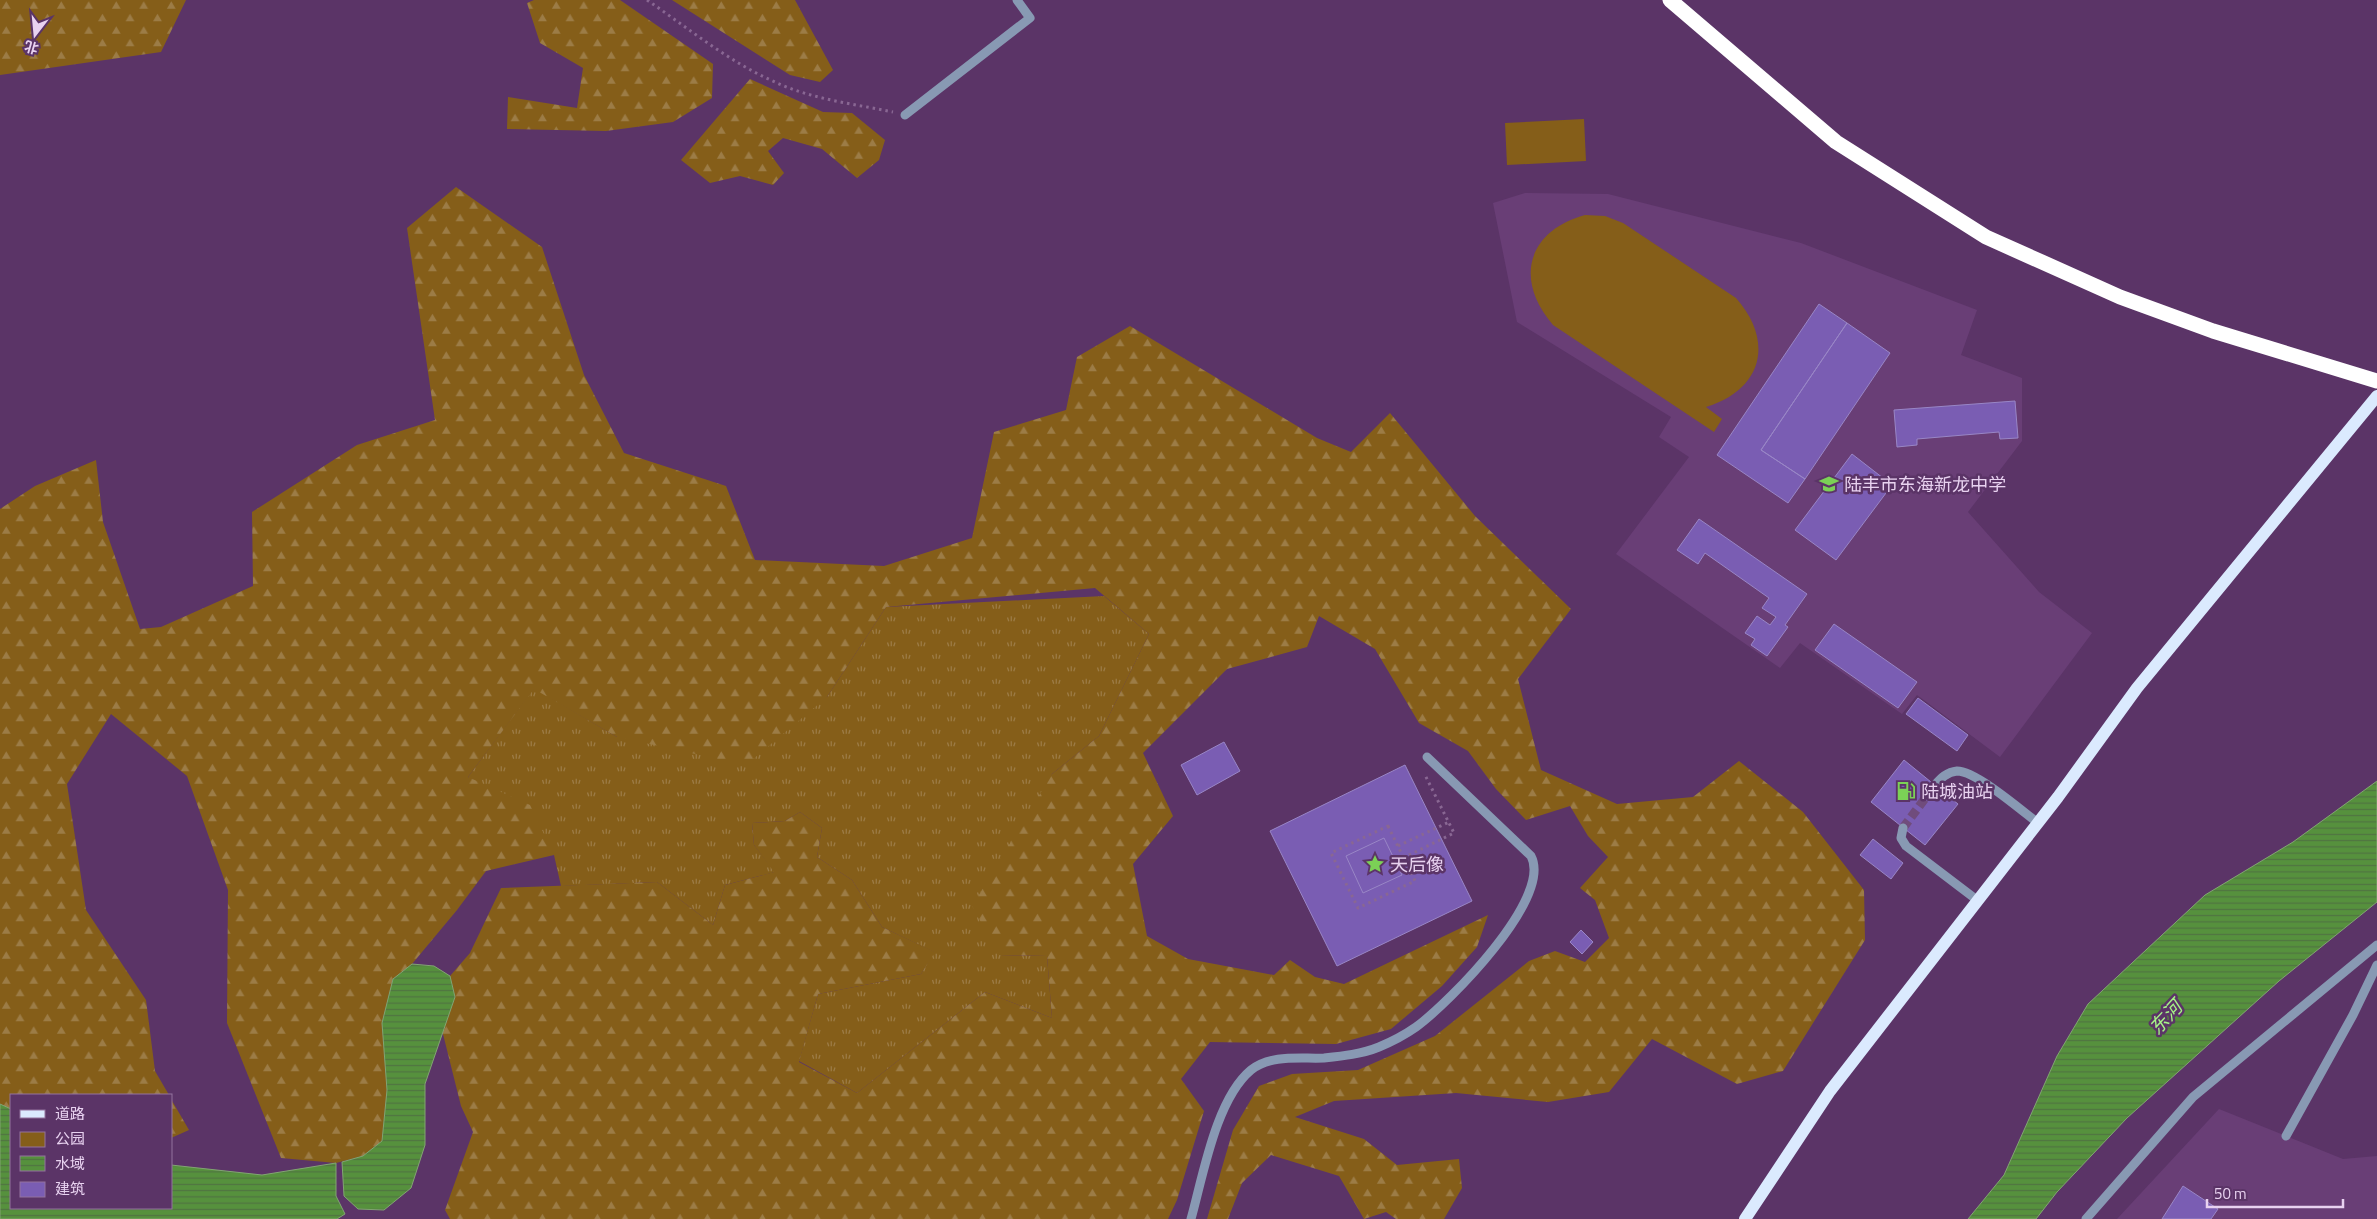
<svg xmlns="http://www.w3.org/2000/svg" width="2377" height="1219" font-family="'Titillium Web','Noto Sans SC',sans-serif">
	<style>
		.built { fill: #693e76 }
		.grass { fill: url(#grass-tufts) }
		.forest { fill: url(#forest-firs) }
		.park { fill: #855e19 }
		.water { fill: url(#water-rules); stroke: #82a473 }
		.building { fill: #7a5db3; stroke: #9986c6 }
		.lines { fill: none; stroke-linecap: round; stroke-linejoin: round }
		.minor-tunnel { stroke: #704c7c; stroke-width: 9; stroke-dasharray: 9 4.5; stroke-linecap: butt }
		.path { stroke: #896793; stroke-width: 3; stroke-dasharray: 2.5 4; stroke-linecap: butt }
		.minor { stroke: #8899b3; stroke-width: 9 }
		.major { stroke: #dbeafe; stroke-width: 12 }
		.highway { stroke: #fff; stroke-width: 15 }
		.labels { text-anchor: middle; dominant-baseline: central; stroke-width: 5; stroke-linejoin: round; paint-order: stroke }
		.poi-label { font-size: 18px; fill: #e8d2f0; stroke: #5b3467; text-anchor: start }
		.water-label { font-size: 19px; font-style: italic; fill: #a6f587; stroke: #5b3467 }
	</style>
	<defs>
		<pattern id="grass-tufts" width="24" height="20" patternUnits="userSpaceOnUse" patternTransform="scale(1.25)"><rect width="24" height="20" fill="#855e19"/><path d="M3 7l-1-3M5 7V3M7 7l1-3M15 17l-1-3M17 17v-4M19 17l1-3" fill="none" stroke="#9c7c46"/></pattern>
		<pattern id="forest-firs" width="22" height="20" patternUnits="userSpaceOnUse" patternTransform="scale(1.25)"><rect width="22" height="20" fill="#855e19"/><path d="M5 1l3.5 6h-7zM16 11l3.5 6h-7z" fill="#9c7c46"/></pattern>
		<pattern id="water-rules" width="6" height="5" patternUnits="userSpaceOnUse" patternTransform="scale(1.25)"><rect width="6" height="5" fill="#56913d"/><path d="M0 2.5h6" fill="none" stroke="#507441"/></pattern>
	</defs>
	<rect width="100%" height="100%" fill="#5b3467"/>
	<path class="built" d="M1525,193l83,1 193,49 176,67 -16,45 61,23v63l-54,71 71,80 53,41 -92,124 -83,-62 -15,19 -102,-71 -20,25 -164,-114 73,-97 -30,-20 12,-20 -154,-95 -24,-119z
		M2219,1109l124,50 34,-3v63h-260z"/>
	<path class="grass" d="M1104,596l45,38 -50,102 -47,38 -53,181 48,1 5,62 -67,-26 -128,101 -58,-32 19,-67 103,-20 13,-22 -52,-25 -30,-47 -35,-23 5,-29 -22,-16 -15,9 -33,2 2,22 21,27 -50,13 -12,40 -56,-43 -96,4 -7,-31 -86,-78 66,-89 83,49 210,-40 59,-90z"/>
	<path class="forest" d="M0,0h186l-25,52 -161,23z
		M534,0h86l93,64 -1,34 -39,24 -67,9 -99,-2 1,-32 69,11 6,-40 -43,-25 -13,-40z
		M672,0h123l38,70 -13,12 -30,-7z
		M750,79l73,33 29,1 33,27 -6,20 -22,18 -35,-29 -39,-11 -15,13 16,22 -11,12 -33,-9 -30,7 -29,-23z
		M456,187l86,60 42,128 40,78 102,33 29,74 129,6 88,-28 22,-106 72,-22 11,-53 53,-31 187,112 34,14 39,-39 85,103 96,93 -53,70 23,91 76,34 76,-7 46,-36 64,51 61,78 1,50 -82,131 -46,13 -85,-45 -43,53 -61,10 -92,-9 -122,8 -39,16 69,22 33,26 62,-6 3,29 -18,31h-48l-10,-7 -22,7 -25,-43 -68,-21 -29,28 -14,36h-21l26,-89 26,-44 33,-12 66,-4 77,-34 94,-75 26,-10 30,11 24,-24 -14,-38 -15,-12 28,-31 -20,-21 -18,-30 -44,14 -30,-31 -28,-38 -49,-28 -44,-74 -56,-33 -12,31 -80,22 -84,84 30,63 -40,48 14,72 41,23 86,16 16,-15 25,17 29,7 144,-69 -11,32 -35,39 -51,43 -55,15 -126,-2 -29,37 23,32 -27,89 -9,19h-718l-5,-9 28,-78 -12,-26 -19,-76 13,-33 -5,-21 20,-23 31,-65 156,-6 56,43 12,-40 49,-13 -20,-27 -2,-22 33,-2 15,-9 22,16 -5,29 35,23 30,47 53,25 -14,22 -103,20 -19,68 58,31 128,-101 67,26 -5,-62 -48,-1 -27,-49 80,-132 47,-38 50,-102 -54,-46 -209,19 -59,90 -81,68 -129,-28 -83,-48 -66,88 62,28 24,50 -68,16 -29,39 -45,54 -19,15 -11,44 5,67 -5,51 -19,15 -27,7 -55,-5 -54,-135 1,-133 -41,-114 -76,-62 -44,70 19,126 60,90 9,71 14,24h-158v14l-11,-5v-595l35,-23 61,-26 7,62 37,107 21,-2 92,-41 -1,-74 105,-67 78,-25 -28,-192z
		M171,1099l18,31 -18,8z"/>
	<path class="park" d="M1584,119l2,42 -79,4 -2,-42z
		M1585,215l20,1 18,7 113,75c39,44 26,92 -30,109l16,12 -8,13 -161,-107c-39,-45 -26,-94 32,-110z"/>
	<path class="water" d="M2377,781v121l-98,79 -152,137 -70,74 -21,27h-68l36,-44 53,-119 31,-52 117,-109 88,-53z
		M412,964l22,2 16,10 5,21 -30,87v61l-14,43 -27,22 -26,-1 -14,-13 -2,-34 21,-6 19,-15 5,-51 -5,-67 11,-44z
		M0,1104l11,5v99h160v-43l91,10 74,-12v33l9,18 -8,5h-337z"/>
	<path class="building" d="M1819,304l28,19 -86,127 44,29 -17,24 -71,-48z
		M1847,323l43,30 -85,126 -44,-29z
		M2015,401l3,37 -18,1 -1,-7 -82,7v6l-20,2 -3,-37z
		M1852,454l40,31 -56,75 -41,-30z
		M1699,519l108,75 -22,31 3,2 -21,29 -16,-11 4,-6 -10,-6 12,-17 13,9 6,-8 -14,-9 7,-10 -64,-45 -7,11 -21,-14z
		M1834,624l83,58 -19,26 -83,-58z
		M1918,698l50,37 -11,16 -51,-37z
		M1224,742l16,29 -43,24 -16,-30z
		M1904,760l54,44 -33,41 -54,-43z
		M1405,765l67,136 -135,65 -67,-135z
		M1384,838l18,37 -39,18 -17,-37z
		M1873,839l30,24 -12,16 -31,-24z
		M1581,930l12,12 -11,12 -12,-12z
		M2183,1186l35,23 -7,10h-49z"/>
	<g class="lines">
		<path class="minor-tunnel" d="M1903,828l32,-43"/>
		<path class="path" d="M647,0c41,28 82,62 128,82 36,17 79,22 118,30
			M1388,826l27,55 -57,27 -27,-55z
			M1398,846l51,-24
			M1403,858l51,-25 -29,-58"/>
		<path class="minor" d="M905,115l125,-97 -13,-18
			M1935,785c6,-7 12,-13 22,-14 19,0 64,39 81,52
			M1903,828l-2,10 5,8 71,54
			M2286,1136l67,-121 24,-50
			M1191,1219c12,-43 25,-120 60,-149 20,-16 50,-11 73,-12 19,-2 38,-4 55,-11 12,-5 27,-13 37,-20 33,-24 137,-129 115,-171l-104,-99
			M2086,1219l107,-122 184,-152"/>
		<path class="major" d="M1745,1219l85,-128 228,-294 79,-109 240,-292"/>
		<path class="highway" d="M1670,0l166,142 150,95 134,60 93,34 164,50"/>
	</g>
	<defs>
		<g id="school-bare" transform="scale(1.5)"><path d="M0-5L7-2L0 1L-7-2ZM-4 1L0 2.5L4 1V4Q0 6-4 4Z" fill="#7bd156" stroke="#5b3467" stroke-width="2.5" paint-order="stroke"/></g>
		<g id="fuel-bare" transform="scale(1.5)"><path d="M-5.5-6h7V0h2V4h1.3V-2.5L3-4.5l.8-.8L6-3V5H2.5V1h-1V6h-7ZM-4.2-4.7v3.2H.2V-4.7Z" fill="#7bd156" stroke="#5b3467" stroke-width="2.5" paint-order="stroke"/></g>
		<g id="sight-bare" transform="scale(1.5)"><path d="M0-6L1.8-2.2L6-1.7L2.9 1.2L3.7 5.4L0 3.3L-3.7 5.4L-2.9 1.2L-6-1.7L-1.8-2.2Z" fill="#7bd156" stroke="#5b3467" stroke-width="2.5" paint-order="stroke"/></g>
	</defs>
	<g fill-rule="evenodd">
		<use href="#school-bare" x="1829" y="484"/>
		<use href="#fuel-bare" x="1906" y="791"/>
		<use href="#sight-bare" x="1375" y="864"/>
	</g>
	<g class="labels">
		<g class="poi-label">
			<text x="1844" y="484">陆丰市东海新龙中学</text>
			<text x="1921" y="791">陆城油站</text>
			<text x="1390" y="864">天后像</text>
		</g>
		<g class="water-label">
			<text transform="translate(2165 1017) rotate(-47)">东河</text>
		</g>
	</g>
	<rect x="10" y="1094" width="162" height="115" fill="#5b3467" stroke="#93739e"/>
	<rect x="20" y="1110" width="25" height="8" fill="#dbeafe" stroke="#93739e"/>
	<text x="55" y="1119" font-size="15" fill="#e8d2f0">道路</text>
	<rect x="20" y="1132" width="25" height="15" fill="#855e19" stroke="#93739e"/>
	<text x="55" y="1144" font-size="15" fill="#e8d2f0">公园</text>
	<rect x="20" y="1156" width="25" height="15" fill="url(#water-rules)" stroke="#93739e"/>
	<text x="55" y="1169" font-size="15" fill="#e8d2f0">水域</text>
	<rect x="20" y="1182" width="25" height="15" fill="#7a5db3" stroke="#93739e"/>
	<text x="55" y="1194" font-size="15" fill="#e8d2f0">建筑</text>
	<g transform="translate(35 35) rotate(196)" stroke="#5b3467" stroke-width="4" paint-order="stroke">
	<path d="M0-4L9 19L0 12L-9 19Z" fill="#e8d2f0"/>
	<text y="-8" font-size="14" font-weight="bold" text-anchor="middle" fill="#e8d2f0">北</text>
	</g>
	<path d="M2207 1199v8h136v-8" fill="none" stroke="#e8d2f0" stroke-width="2.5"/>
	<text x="2214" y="1199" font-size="15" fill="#e8d2f0" stroke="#5b3467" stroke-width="4" paint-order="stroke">50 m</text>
</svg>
